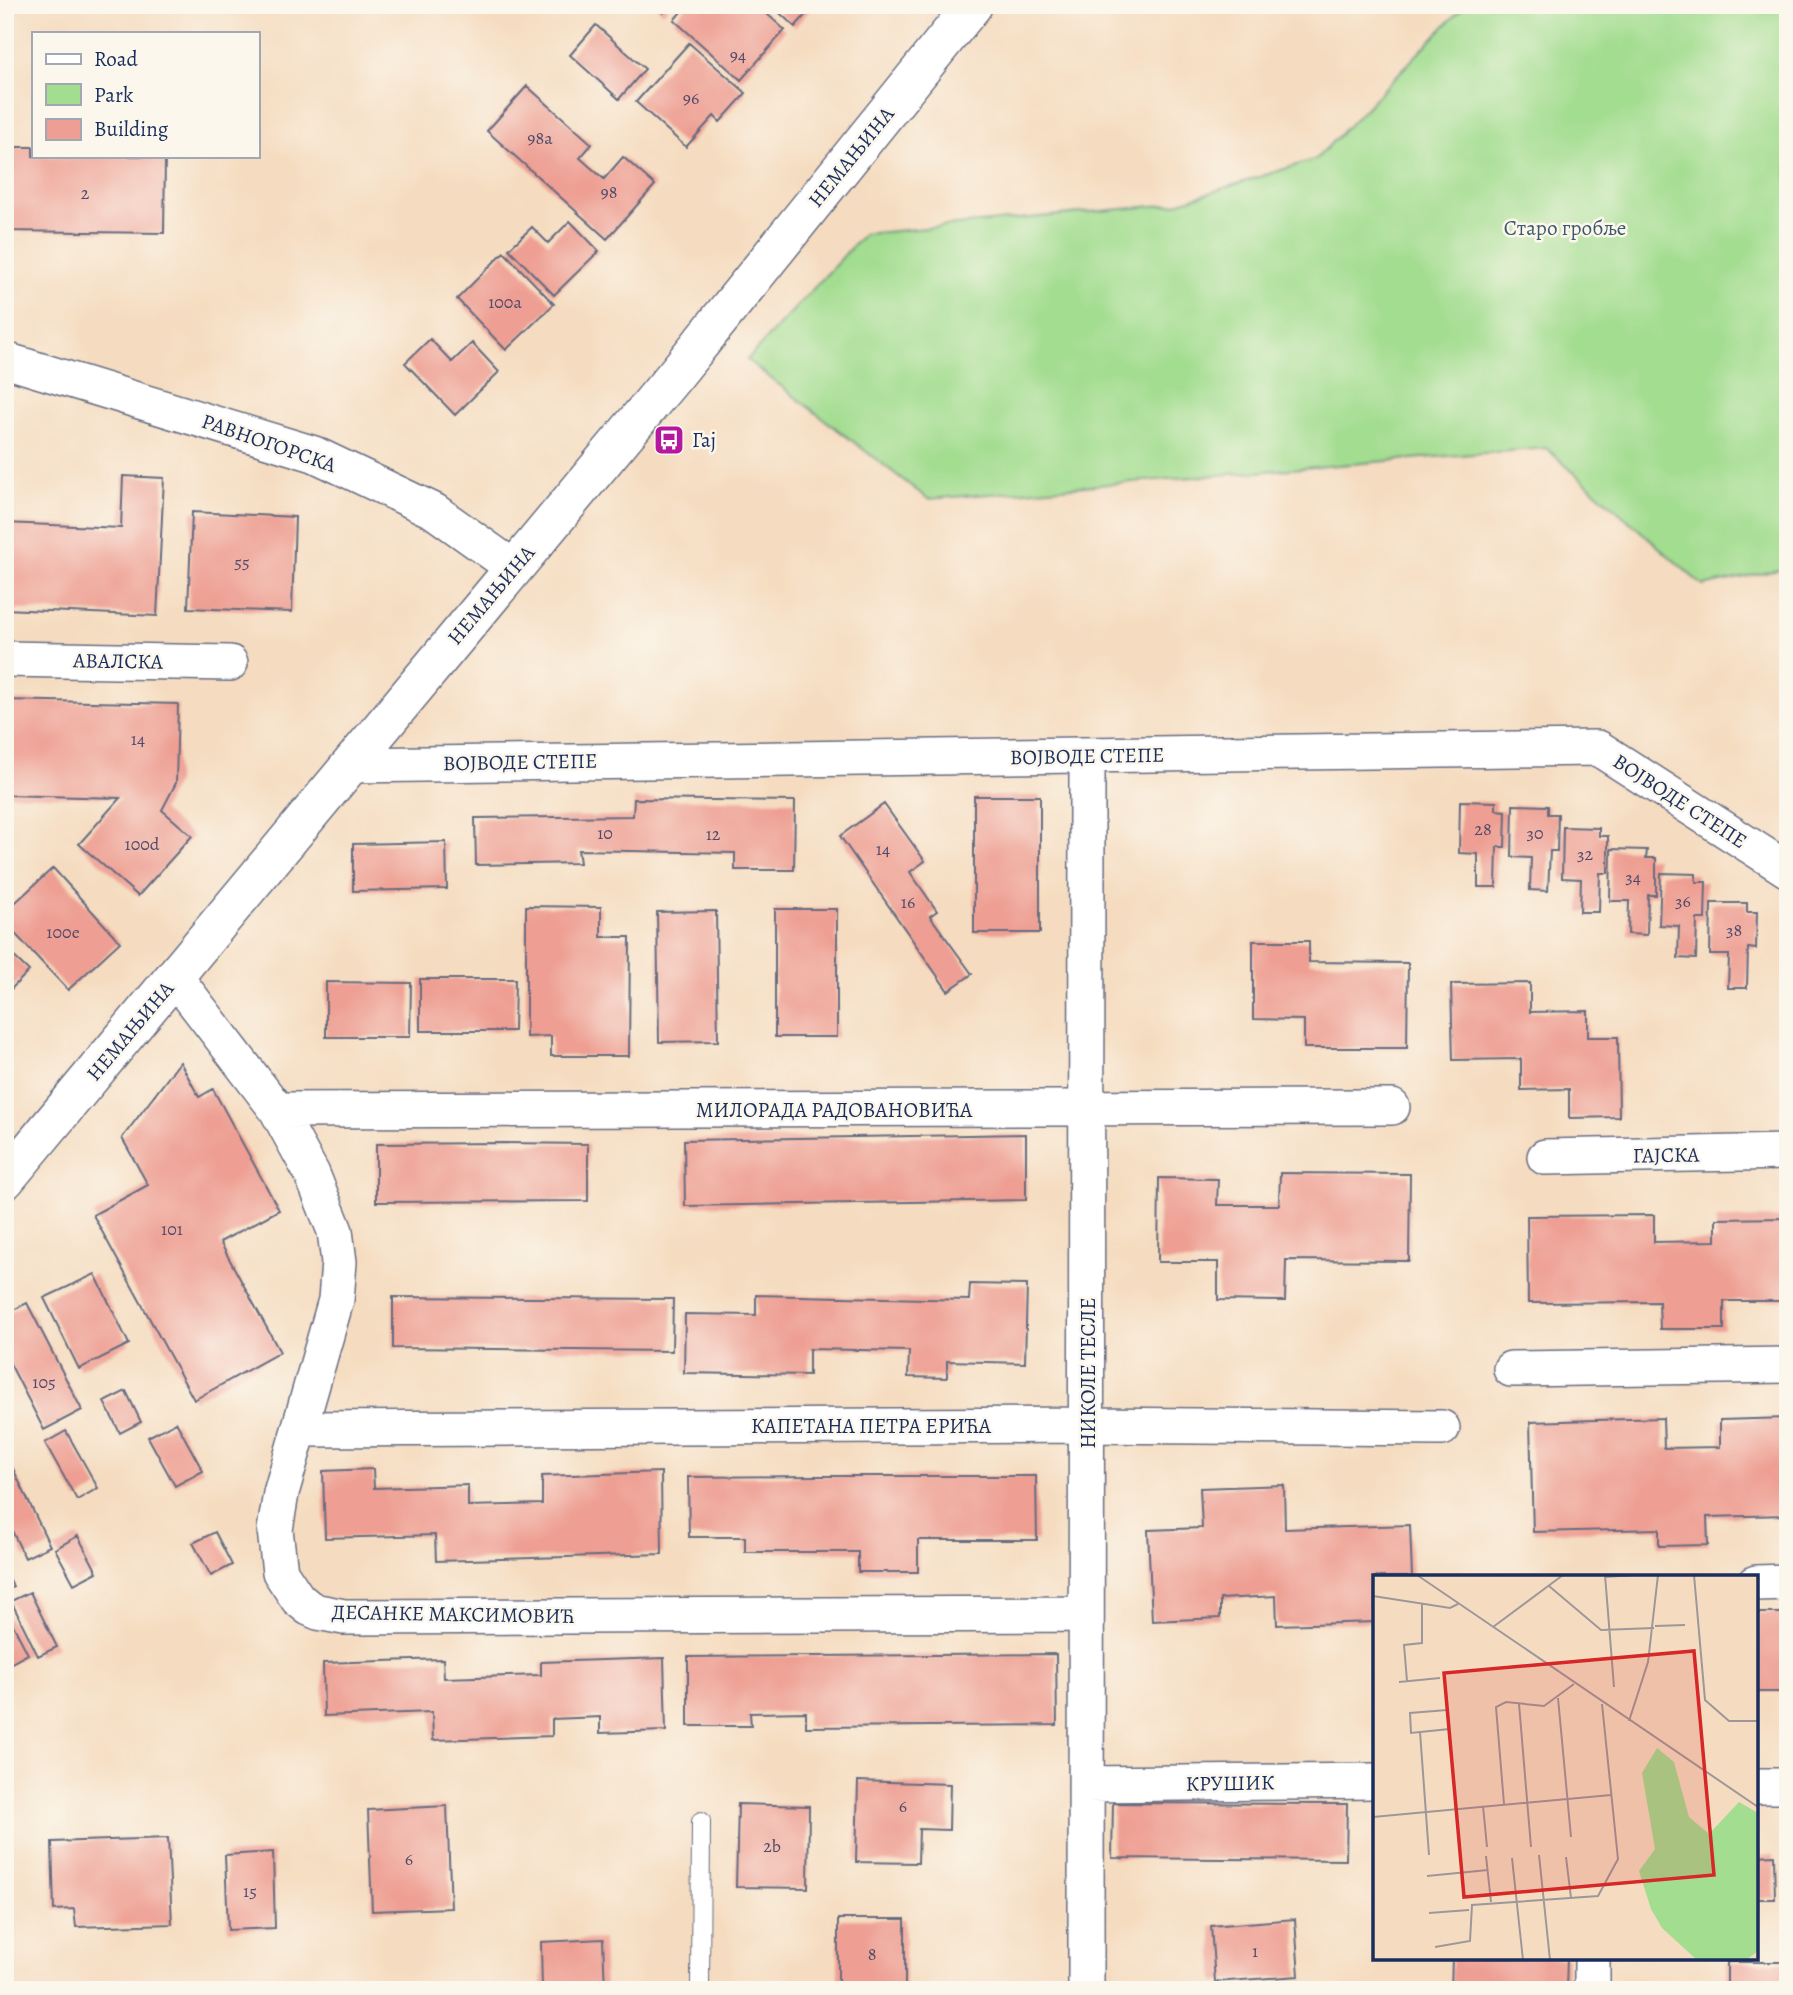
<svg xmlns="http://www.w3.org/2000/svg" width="1793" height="1995" font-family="Alegreya,serif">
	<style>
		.green { fill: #a3dd90; stroke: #5f8677; stroke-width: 2 }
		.building { fill: #ee9e92 }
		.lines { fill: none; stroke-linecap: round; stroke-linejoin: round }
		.service-casing { stroke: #676c80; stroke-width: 20 }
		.minor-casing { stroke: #676c80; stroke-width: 38 }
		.tertiary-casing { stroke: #676c80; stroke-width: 41 }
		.service { stroke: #fff; stroke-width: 18 }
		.minor { stroke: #fff; stroke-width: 35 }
		.tertiary { stroke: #fff; stroke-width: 38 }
		.labels { text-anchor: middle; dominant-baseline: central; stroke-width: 5; stroke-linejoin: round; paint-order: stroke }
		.number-label { font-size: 18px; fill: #504b6b }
		.street-label { font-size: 21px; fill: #1b2f5e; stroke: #fbf7ec }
		.park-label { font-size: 21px; fill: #3d5a6a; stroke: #fbf7ec }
		.poi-label { font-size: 21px; fill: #1b2f5e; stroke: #fbf7ec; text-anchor: start }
		.inset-road { fill: none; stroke: #9e9799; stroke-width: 2 }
		.view { fill: #d62828; fill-opacity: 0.15; stroke: #d62828; stroke-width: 3.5 }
		.inset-edge { fill: none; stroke: #1b2f5e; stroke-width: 3.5 }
	</style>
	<rect width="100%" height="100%" fill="#fbf7ec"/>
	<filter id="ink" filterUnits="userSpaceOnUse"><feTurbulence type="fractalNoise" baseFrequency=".0143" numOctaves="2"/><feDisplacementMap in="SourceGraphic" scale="14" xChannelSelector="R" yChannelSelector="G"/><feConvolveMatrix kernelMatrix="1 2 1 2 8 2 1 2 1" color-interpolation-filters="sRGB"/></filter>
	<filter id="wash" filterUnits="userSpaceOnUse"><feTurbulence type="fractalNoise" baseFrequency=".00686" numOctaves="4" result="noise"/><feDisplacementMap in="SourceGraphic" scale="28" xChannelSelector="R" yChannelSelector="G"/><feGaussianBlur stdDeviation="1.57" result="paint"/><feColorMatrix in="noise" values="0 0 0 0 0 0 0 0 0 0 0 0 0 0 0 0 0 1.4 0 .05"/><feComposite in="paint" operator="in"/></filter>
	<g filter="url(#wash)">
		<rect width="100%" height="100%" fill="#f5dcc0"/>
		<path class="green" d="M1465,5h323v563l-85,18 -157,-138 -618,51 -181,-139 117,-126 310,-30 142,-45z"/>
		<g id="blocks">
			<path class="building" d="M655,5h15l-7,8z
				M687,5h70l28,25 -44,50 -67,-60z
				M771,5h43l-19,22z
				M596,25l49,44 -26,30 -49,-44z
				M689,43l57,50 -26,29 -6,-6 -28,31 -50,-45z
				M527,86l65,58 -12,14 24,21 19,-22 32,28 -48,54 -120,-108z
				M5,147h28v9h132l-1,77 -159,-2z
				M570,221l29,30 -45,44 -45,-46 23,-22 16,16z
				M504,252l50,52 -48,46 -49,-51z
				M430,339l22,23 20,-19 27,29 -44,43 -50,-52z
				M123,476l41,2 -7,138 -152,-7v-86l116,5z
				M192,512l103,5 -3,95 -104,-4z
				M5,700l173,4 -2,79 -14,27 30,26 -54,60 -59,-52 41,-46 -115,-3z
				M974,796h66v137h-66z
				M634,799l161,2 -1,69h-59v-17l-157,-3 2,13 -104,2 -1,-47 158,-2z
				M1460,801l36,1v8l10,1 -1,36h-8l-1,40h-18v-33l-19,-1z
				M884,804l41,57 -15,11 27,39 -7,5 42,58 -24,17 -108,-155z
				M1513,805l35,1v8h10l-1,37h-7l-2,40 -18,-1 1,-32 -19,-1z
				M1563,827l36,1v8h9v37h-8l-1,39h-19l1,-33 -19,-1z
				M446,842l1,47 -94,2v-47z
				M1611,849l36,1 -1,8h10v37h-8l-1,40 -19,-1 1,-33h-19z
				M53,868l67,74 -52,48 -63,-67v-11z
				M1661,873l35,1v8h10l-1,37h-8l-1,40 -18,-1 1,-32 -20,-1z
				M1711,903h36v9h10l-1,37 -8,-1 -1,40h-19l1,-33h-19z
				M526,906l75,1v30h29l-1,119h-78v-20l-25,1z
				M775,909h62v128h-62z
				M716,911l2,130 -59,1 -2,-130z
				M1253,941h56v21l99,1 -1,85h-103v-28l-51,-1z
				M5,948l24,23 -24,24z
				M420,979h95l-1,52h-94z
				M326,982l85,1 -1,54h-84z
				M1530,983v29l58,-1v26h30l1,80 -50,1v-29l-48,1v-31l-68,1 -2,-76z
				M180,1062l19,35 14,-8 66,121 -59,32 60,110 -86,48 -101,-185 55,-30 -26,-47z
				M1026,1134v66l-341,6 -1,-66z
				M504,1143l84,1v57l-212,1v-58z
				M1280,1173l130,1 -1,87 -123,-1 -1,41 -67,-1v-38h-60l1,-84 59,1 -1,26h62z
				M1654,1215v27l62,-1v-22l72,-1v83h-64v28h-64l-1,-27 -131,1 -1,-87z
				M95,1274l34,70 -50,25 -35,-71z
				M970,1284l57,1 -2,78 -78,-2v17l-39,-1 1,-26 -100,-2v26l-125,-2 1,-59 71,1v-20l213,5z
				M393,1297l280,2 -1,52 -279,-3z
				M27,1303l55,107 -38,20 -39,-76v-40z
				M126,1391l15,31 -21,11 -16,-31z
				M1663,1418l1,30 56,-1v-27l68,-2v97l-81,2 1,28 -49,1v-17l-126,3 -3,-110z
				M176,1422l27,49 -28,15 -27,-49z
				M66,1431l32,57 -21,12 -32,-57z
				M5,1452l45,94 -25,12 -20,-42z
				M373,1469l1,19 94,-3v21l74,-2v-28l119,-4 1,82 -226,7 -1,-26 -110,3 -2,-67z
				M819,1476h217l1,64h-119v32h-60v-20h-113v-15h-56l-1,-60z
				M1284,1485l1,44 125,-4 2,52h-37v45l-98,3 -1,-29 -56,3v19l-68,3 -4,-91 54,-2 -2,-40z
				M215,1532l17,33 -21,11 -18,-33z
				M78,1536l19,36 -23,12 -19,-35z
				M5,1570l8,17 -8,4z
				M30,1592l27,55 -19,9 -27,-55z
				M1756,1613h32v79h-32z
				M9,1617l19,37 -20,11 -3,-4v-42z
				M1056,1654l1,71 -251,2v-15l-56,1 1,13h-63v-69z
				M664,1658l2,73 -66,2v-16l-48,2v17l-119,4 -1,-28 -108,4 -1,-53 120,-4 1,19 97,-3v-13z
				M858,1781l92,3 -1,46 -30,-1 -1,34 -62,-1z
				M1113,1803l234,1 -1,56 -234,-2z
				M738,1804l71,2 -1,82 -72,-1z
				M447,1806l4,102 -79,3 -4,-101z
				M168,1838l4,86 -96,3 -2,-18 -20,1 -2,-68z
				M273,1852l2,76 -47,2 -3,-75z
				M1774,1855l1,44h-19v-43z
				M838,1919h67v71h-67z
				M1295,1919l4,57 -84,6 -4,-56z
				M603,1939l2,51h-63l-1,-48z
				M1452,1958h115l-1,32h-115z
				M1727,1962h61v28h-61z"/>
		</g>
	</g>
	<g filter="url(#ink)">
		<use href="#blocks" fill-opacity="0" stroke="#676c80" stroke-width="2"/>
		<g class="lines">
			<g class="service-casing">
				<path id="service" d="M700,1990l1,-169"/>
			</g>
			<g class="minor-casing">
				<path id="minor" d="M5,360l309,94 120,57 80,57
					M5,659l225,4
					M350,765l1248,-17 190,122
					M175,977l102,133 35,64 23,57 4,31 -3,38 -55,193 -6,37 5,42 18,27 11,9 9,4 26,5 742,-3
					M277,1110l1115,-3
					M1545,1157l243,-5
					M1511,1369l277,-4
					M300,1429l788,-4 354,3
					M1756,1583l32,-1
					M1086,1784l289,-3
					M1756,1786h32
					M1592,1958v32
					M1086,1990l1,-1234"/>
			</g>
			<g class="tertiary-casing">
				<path id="tertiary" d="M5,1180l670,-805 298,-370"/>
			</g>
			<use href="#service" class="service"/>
			<use href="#minor" class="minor"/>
			<use href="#tertiary" class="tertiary"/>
		</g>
	</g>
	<defs>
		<g id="bus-square" transform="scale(1.575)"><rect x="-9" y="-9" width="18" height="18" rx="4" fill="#b5179e" stroke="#fbf7ec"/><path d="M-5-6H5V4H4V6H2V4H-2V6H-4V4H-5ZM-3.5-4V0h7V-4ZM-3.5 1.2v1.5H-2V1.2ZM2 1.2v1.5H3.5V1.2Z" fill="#fff"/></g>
	</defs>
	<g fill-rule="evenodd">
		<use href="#bus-square" x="669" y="440"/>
	</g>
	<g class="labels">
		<g class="number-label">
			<text x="738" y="55">94</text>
			<text x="691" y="98">96</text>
			<text x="540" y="138">98a</text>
			<text x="609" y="192">98</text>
			<text x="85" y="193">2</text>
			<text x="505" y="302">100a</text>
			<text x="242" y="562">55</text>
			<text x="138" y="739">14</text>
			<text x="1483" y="829">28</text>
			<text x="605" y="833">10</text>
			<text x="1535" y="833">30</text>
			<text x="713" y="834">12</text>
			<text x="142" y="844">100d</text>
			<text x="883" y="849">14</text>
			<text x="1585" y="854">32</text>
			<text x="1633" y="877">34</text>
			<text x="1683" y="901">36</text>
			<text x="908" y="902">16</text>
			<text x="1734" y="930">38</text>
			<text x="63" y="932">100e</text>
			<text x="172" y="1229">101</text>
			<text x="44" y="1382">105</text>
			<text x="903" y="1806">6</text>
			<text x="772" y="1846">2b</text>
			<text x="409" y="1859">6</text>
			<text x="250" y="1891">15</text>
			<text x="1255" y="1951">1</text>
			<text x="872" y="1954">8</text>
		</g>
		<g class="street-label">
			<text transform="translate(851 157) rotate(-51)">НЕМАЊИНА</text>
			<text transform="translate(269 443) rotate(19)">РАВНОГОРСКА</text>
			<text transform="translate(491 595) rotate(-50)">НЕМАЊИНА</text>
			<text transform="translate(118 661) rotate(1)">АВАЛСКА</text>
			<text transform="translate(1087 756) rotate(-1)">ВОЈВОДЕ СТЕПЕ</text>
			<text transform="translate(520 762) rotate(-1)">ВОЈВОДЕ СТЕПЕ</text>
			<text transform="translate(1680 801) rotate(33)">ВОЈВОДЕ СТЕПЕ</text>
			<text transform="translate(130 1031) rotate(-50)">НЕМАЊИНА</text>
			<text x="834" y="1110">МИЛОРАДА РАДОВАНОВИЋА</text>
			<text transform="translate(1666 1155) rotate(-1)">ГАЈСКА</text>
			<text transform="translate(1088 1373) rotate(-90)">НИКОЛЕ ТЕСЛЕ</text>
			<text x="871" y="1426">КАПЕТАНА ПЕТРА ЕРИЋА</text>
			<text transform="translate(453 1614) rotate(1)">ДЕСАНКЕ МАКСИМОВИЋ</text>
			<text transform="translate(1230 1783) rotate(-1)">КРУШИК</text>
		</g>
		<g class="park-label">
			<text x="1565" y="228">Старо гробље</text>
		</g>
		<g class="poi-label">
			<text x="692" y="440">Гај</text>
		</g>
	</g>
	<g transform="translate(1373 1575)">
		<rect width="385" height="385" fill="#f5dcc0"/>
		<path d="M284,173l17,14 15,55 20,17 30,-32 19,11v138l-12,9h-49l-35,-32 -11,-19 -12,-38 16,-22 -13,-76z" fill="#a3dd90"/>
		<path class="inset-road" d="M44,0l341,232M232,0l9,112M321,0l11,125 24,21h29M232,2l30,-2M176,11l52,44 53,-2M0,21l77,12 8,-4M282,51l30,-1M120,52l70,-52M34,106l-3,-36 18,-2v-39M26,107l41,-4M73,120l3,34 -38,4 -1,-20 37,-3M185,123l13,139M146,129l12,143M256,146l19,-59 10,-87M47,157l9,123M131,229l-8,-97 10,-5 38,4 30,-22M110,231l4,41M0,242l238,-22M166,280l11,105M113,281l5,46M193,282l5,41M139,283l11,102M54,301l61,-6M56,338l40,-3M62,372l35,-6 2,-36 126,-9 20,-37 -16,-155"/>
		<path class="view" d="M321,76l20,224 -250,22 -20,-224z"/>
		<rect width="385" height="385" class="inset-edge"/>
	</g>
	<rect width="1793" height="1995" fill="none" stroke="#fbf7ec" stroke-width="28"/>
	<rect x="32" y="32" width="228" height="126" fill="#fbf7ec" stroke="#a1a7b3" stroke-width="2"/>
	<rect x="46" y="54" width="35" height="10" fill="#ffffff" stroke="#a1a7b3" stroke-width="2"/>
	<text x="94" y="66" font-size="21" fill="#1b2f5e">Road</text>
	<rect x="46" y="84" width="35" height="21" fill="#a3dd90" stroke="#a1a7b3" stroke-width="2"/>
	<text x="94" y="102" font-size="21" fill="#1b2f5e">Park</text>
	<rect x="46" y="119" width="35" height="21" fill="#ee9e92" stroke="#a1a7b3" stroke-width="2"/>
	<text x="94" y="136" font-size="21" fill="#1b2f5e">Building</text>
</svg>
